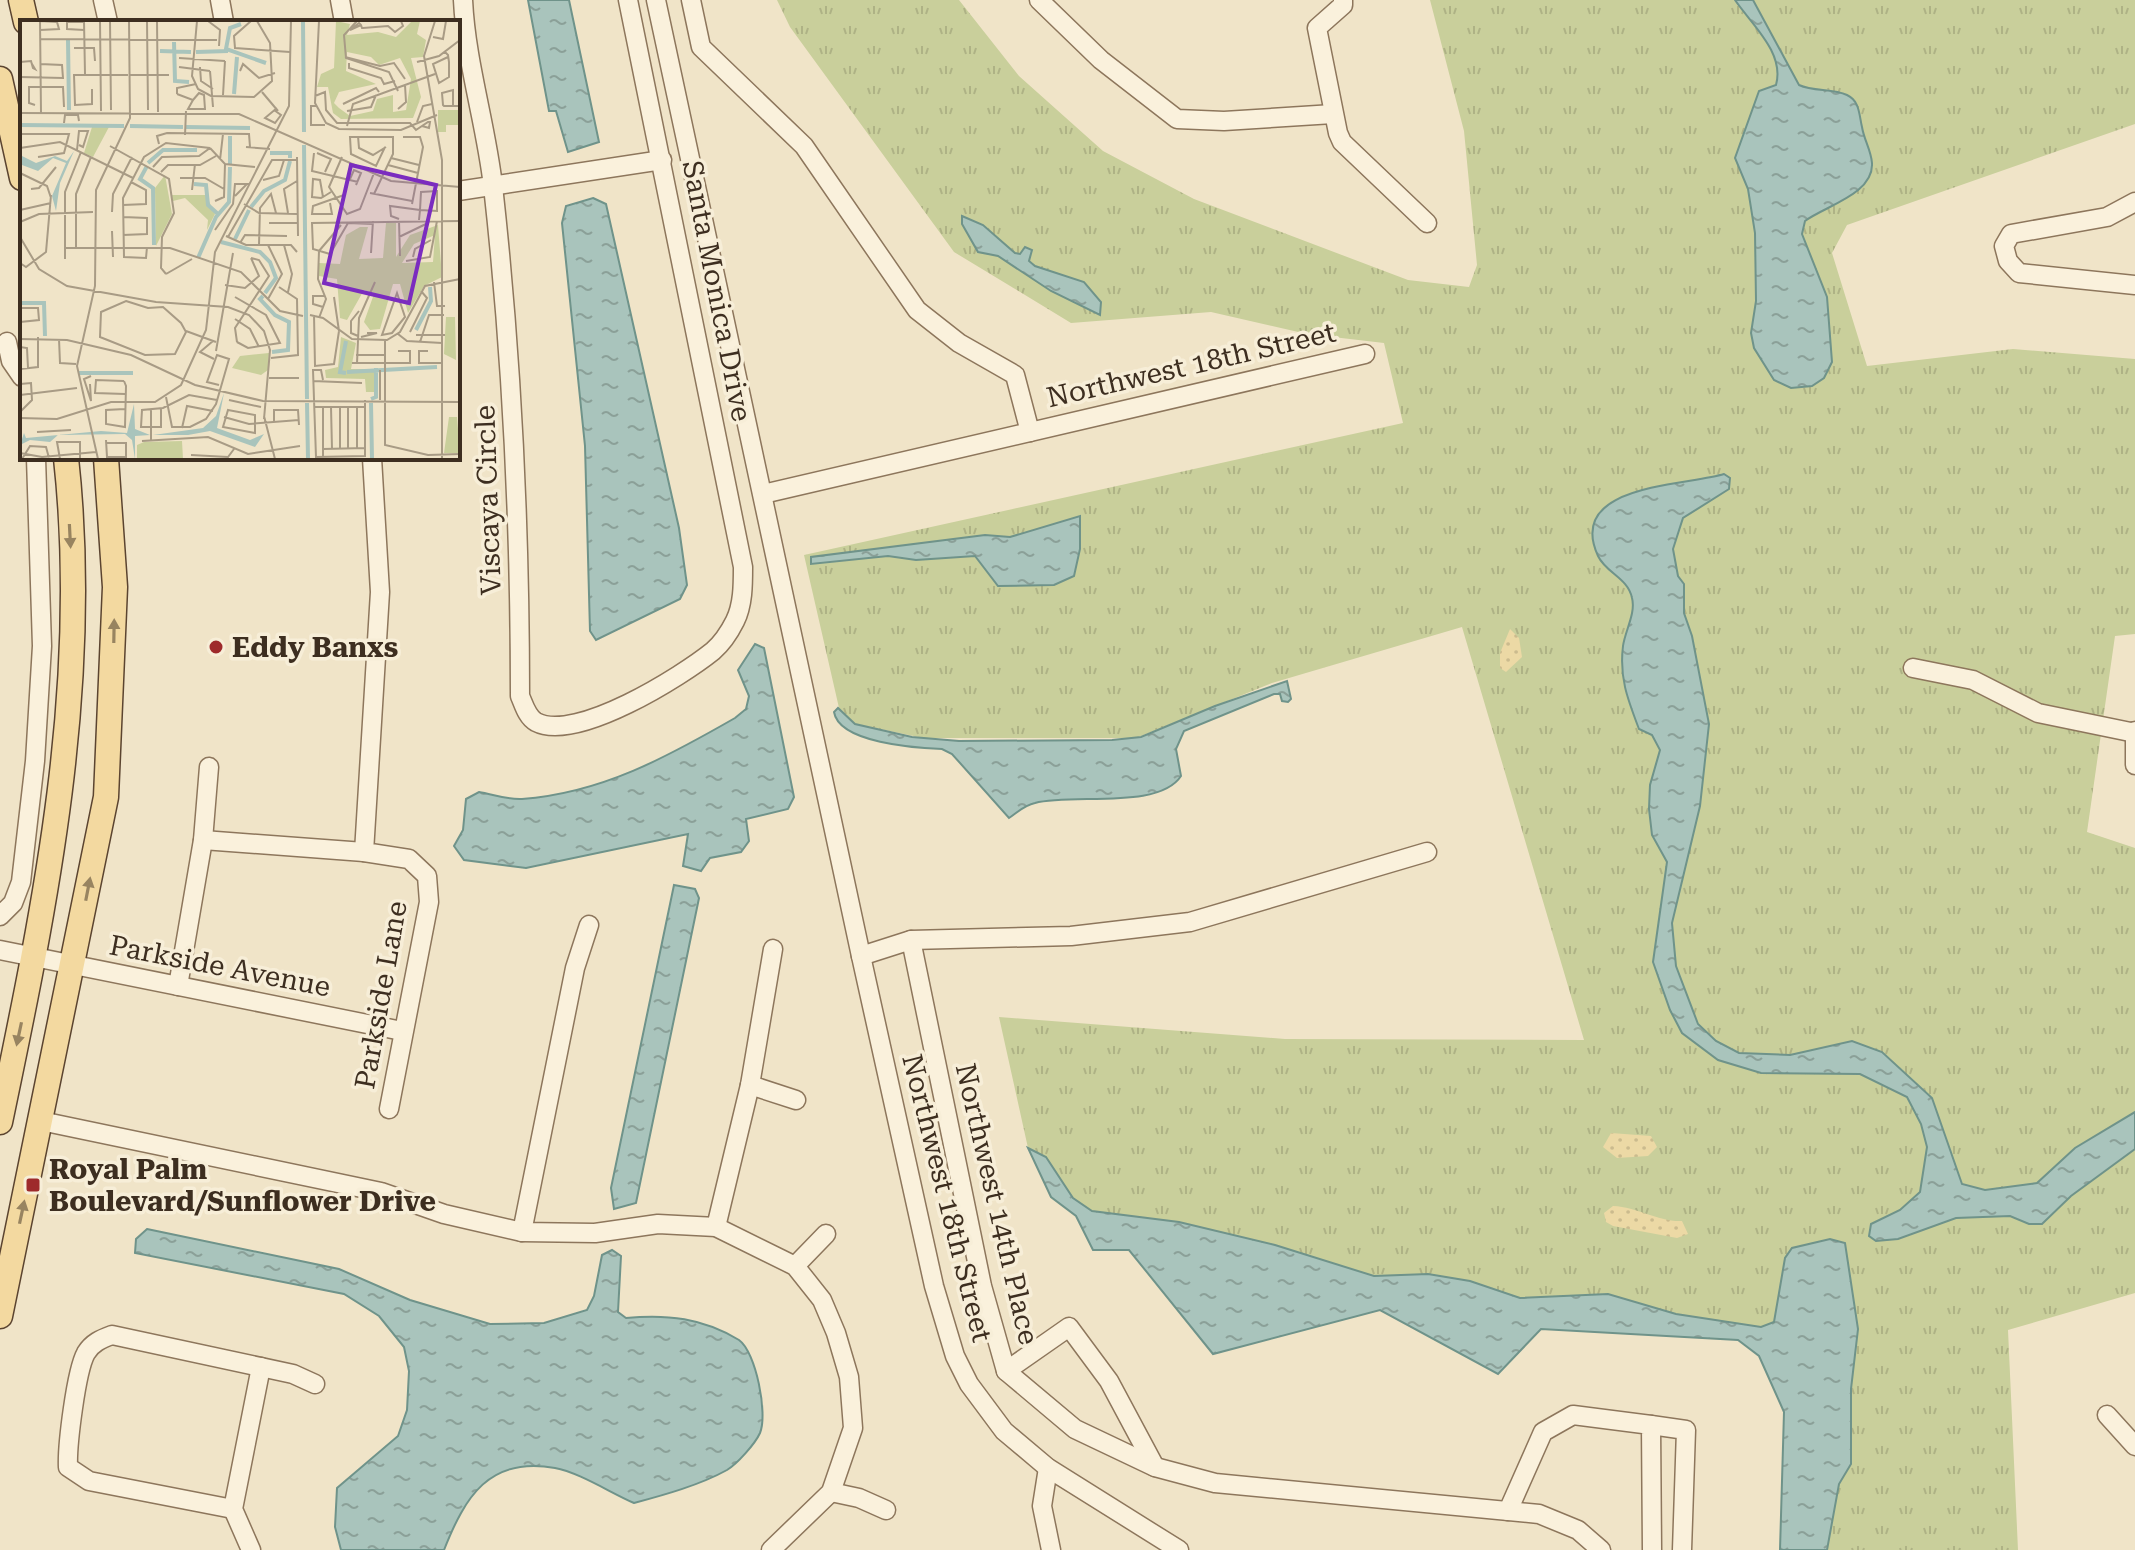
<svg xmlns="http://www.w3.org/2000/svg" width="2135" height="1550" viewBox="0 0 2135 1550" font-family="'Roboto Serif',serif">
<style>
.grass{fill:url(#grass-tufts)}
.sand{fill:url(#sand-dots)}
.water{fill:url(#water-ripples);stroke:#6f938a;stroke-width:2}
.lines{fill:none;stroke-linecap:round;stroke-linejoin:round}
.minor-casing{stroke:#8d765c;stroke-width:21}
.major-casing{stroke:#5b4430;stroke-width:27}
.minor{stroke:#faf1dc;stroke-width:18}
.major{stroke:#f3d9a0;stroke-width:24}
.oneway{fill:#988460}
.poi-dot{fill:#9e2a2b;stroke:#f7eed8;stroke-width:3}
.labels{text-anchor:middle;dominant-baseline:central;stroke-width:7;stroke-linejoin:round;paint-order:stroke}
.street-label{font-size:28px;fill:#3d2e20;stroke:#f7eed8}
.poi-label{font-size:28px;font-weight:bold;fill:#3d2e20;stroke:#f7eed8;text-anchor:start}
.inset-river{fill:none;stroke:#a9c4bc;stroke-width:4}
.inset-road{fill:none;stroke:#a89b85;stroke-width:2}
.view{fill:#7b2cbf;fill-opacity:0.15;stroke:#7b2cbf;stroke-width:4}
.inset-edge{fill:none;stroke:#3d2e20;stroke-width:4}
</style>
<defs>
<pattern id="grass-tufts" width="24" height="20" patternUnits="userSpaceOnUse" patternTransform="scale(2)"><rect width="24" height="20" fill="#c9cf9b"/><path d="M3 7l-1-3M5 7V3M7 7l1-3M15 17l-1-3M17 17v-4M19 17l1-3" fill="none" stroke="#aeb285"/></pattern>
<pattern id="sand-dots" width="8" height="8" patternUnits="userSpaceOnUse" patternTransform="scale(2)"><rect width="8" height="8" fill="#ecd9a5"/><path d="M2 2h.1M6 6h.1" fill="none" stroke="#cbbb8e" stroke-width="1.8" stroke-linecap="round"/></pattern>
<pattern id="water-ripples" width="26" height="14" patternUnits="userSpaceOnUse" patternTransform="scale(2)"><rect width="26" height="14" fill="#a9c4bc"/><path d="M2 4q2-2 4 0t4 0M15 11q2-2 4 0t4 0" fill="none" stroke="#8ba098"/></pattern>
</defs>
<rect width="100%" height="100%" fill="#f0e4c8"/>
<path class="grass" d="M777,0H959L1019,76L1103,151L1194,199L1408,280L1469,287L1477,265L1464,131L1430,0H2135V124L1847,225L1832,253L1867,366L2013,349L2135,359V634L2115,636L2087,832L2135,848V1293L2008,1330L2018,1550H1780L1784,1412L1759,1356L1738,1340L1541,1329L1498,1374L1380,1310L1213,1354L1129,1250H1093L1076,1216L1051,1197L1028,1148L999,1017L1285,1039L1584,1040L1462,627L1272,683L1136,738H923L842,721L804,555L1403,423L1384,343L1307,334L1211,312L1071,323L954,252L790,27Z"/>
<g class="sand">
<path d="M1510,629L1519,638L1522,657L1506,672L1500,668V653Z"/>
<path d="M1611,1133L1651,1136L1657,1147L1648,1156L1617,1158L1603,1147Z"/>
<path d="M1613,1206C1638,1207 1658,1222 1682,1221L1688,1234L1677,1238L1613,1226L1606,1222L1604,1213Z"/>
</g>
<g class="water">
<path d="M528,0H569L599,142L568,152L556,111H549Z"/>
<path d="M1735,0H1753L1799,85C1814,92 1832,88 1847,95C1860,101 1859,115 1862,127C1864,140 1871,150 1872,163C1874,194 1825,206 1805,221L1802,234L1827,297L1832,362L1824,378L1812,386L1791,388L1774,380L1754,348L1751,333L1756,301L1755,233L1748,189L1735,158L1759,91L1776,85C1785,53 1752,25 1735,0Z"/>
<path d="M593,198L606,204L679,528L687,585L680,599L596,640L590,631L585,446L562,223L566,206Z"/>
<path d="M962,216L983,225L1015,253L1020,254L1025,247L1032,250L1029,261L1035,266L1084,282L1101,302L1100,315L1051,291L998,256L978,252L962,224Z"/>
<path d="M1724,474L1730,478L1729,489L1683,518L1673,549L1678,576L1684,584V613L1692,636L1709,724L1700,806L1672,923L1676,966L1698,1024L1716,1041L1739,1053L1790,1055L1852,1041L1882,1052L1932,1098L1962,1184L1985,1190L2037,1183L2075,1148L2135,1112V1149L2071,1196L2042,1224H2029L2010,1216L1956,1218L1898,1239L1876,1241L1869,1236L1871,1224L1900,1210L1920,1192L1927,1147L1921,1124L1907,1097L1860,1074L1761,1073L1718,1060L1682,1033L1670,1010L1653,962L1667,862L1652,835L1649,809L1650,785L1660,750L1652,735L1639,729C1628,700 1619,678 1623,646C1625,631 1636,613 1632,598C1628,578 1606,573 1598,556C1565,484 1685,486 1724,474Z"/>
<path d="M1080,516V549L1074,576L1054,585L998,586L975,556L916,560L888,556L811,564V557L985,535L1010,537Z"/>
<path d="M755,644L764,648L794,797L788,809L746,819L749,841L741,852L710,858L701,871L683,866L688,834L526,868L464,860L454,846L463,830L466,799L479,792C492,794 508,800 522,799C602,793 667,757 735,718L746,709L749,696L738,670Z"/>
<path d="M1287,681L1291,699L1288,702L1282,701L1280,694H1274L1184,731L1176,749L1181,776C1159,810 1073,793 1035,803C1024,805 1017,813 1009,818L952,754L942,749C916,748 839,743 834,712L838,708L855,724L912,737L959,741L1112,740L1141,737L1215,706Z"/>
<path d="M674,885L695,889L699,898L636,1203L614,1209L611,1188Z"/>
<path d="M1028,1148L1046,1157L1073,1198L1092,1211L1179,1222L1275,1245L1374,1276L1428,1274L1470,1281L1520,1298L1608,1294L1676,1314L1761,1327L1774,1322L1785,1258L1792,1248L1830,1239L1845,1243L1858,1329L1851,1389V1464L1839,1484L1827,1550H1780L1784,1412L1759,1356L1738,1340L1541,1329L1498,1374L1380,1310L1213,1354L1129,1250H1093L1076,1216L1051,1197Z"/>
<path d="M147,1229L339,1269L410,1300L490,1324L544,1323L587,1310L594,1296L602,1255L612,1250L621,1256L618,1312L626,1318C667,1314 703,1318 739,1340C756,1352 768,1414 760,1433C755,1444 737,1464 727,1470C700,1485 664,1495 634,1503C611,1493 578,1472 555,1468C489,1456 465,1497 444,1550H341L335,1527L337,1488L398,1436L407,1410L409,1371L404,1347L379,1316L344,1294L135,1253L136,1239Z"/>
</g>
<g class="lines">
<defs>
<g id="minor">
<path d="M103,0L108,22"/>
<path d="M220,0L224,22"/>
<path d="M340,0L344,22"/>
<path d="M463,0C466,63 486,124 493,186C512,356 520,526 520,696C524,705 527,717 536,722C576,743 682,676 713,651C721,644 730,631 735,621C743,605 743,585 743,567L628,0"/>
<path d="M656,0L861,956L934,1286L955,1356L969,1384L1004,1431L1048,1468L1179,1550"/>
<path d="M691,0L701,47L804,146L917,310L959,343L1015,375L1030,432"/>
<path d="M1039,0L1101,60L1177,119L1224,121L1333,114"/>
<path d="M1343,0V5L1317,28L1338,133L1342,142L1427,223"/>
<path d="M458,191L662,160"/>
<path d="M2135,202L2107,217L2011,234L2004,246L2008,261L2019,273L2135,285"/>
<path d="M7,342L11,361L22,377"/>
<path d="M372,458L380,592L364,852L409,859L427,876L429,902L389,1109"/>
<path d="M763,494L1365,354"/>
<path d="M1913,668L1973,680L2038,713L2135,733"/>
<path d="M2135,731V765"/>
<path d="M203,840L364,852"/>
<path d="M0,916L13,903L21,882L35,761L42,646L36,458"/>
<path d="M911,940L982,1286L1006,1371L1075,1429L1155,1467L1215,1483L1539,1514L1578,1530L1601,1550"/>
<path d="M0,950L402,1031"/>
<path d="M861,956L911,940L1071,936L1190,922L1427,852"/>
<path d="M178,986L203,840L209,767"/>
<path d="M750,1085L796,1100"/>
<path d="M41,1121L381,1192L444,1214L522,1232L595,1233L658,1224L716,1227L795,1266L822,1300L836,1333L849,1377L853,1428L831,1492L771,1550"/>
<path d="M716,1227L750,1085L773,949"/>
<path d="M522,1232L575,968L589,925"/>
<path d="M795,1266L826,1234"/>
<path d="M1006,1371L1069,1327L1109,1381L1155,1467"/>
<path d="M2107,1415L2135,1446"/>
<path d="M1651,1425L1686,1430L1682,1550"/>
<path d="M1048,1468L1042,1506L1051,1550"/>
<path d="M831,1492L859,1498L886,1510"/>
<path d="M233,1509L89,1481L68,1467C67,1446 76,1371 86,1353C92,1343 101,1339 112,1335L293,1374L315,1384"/>
<path d="M1508,1511L1543,1432L1573,1415L1651,1425L1652,1550"/>
<path d="M251,1550L233,1509L261,1367"/>
</g>
<g id="major">
<path d="M21,0L26,22"/>
<path d="M0,79L22,178"/>
<path d="M0,1122C46,902 91,684 66,458"/>
<path d="M0,1316L106,797L115,587L106,458"/>
</g>
</defs>
<use href="#minor" class="minor-casing"/>
<use href="#major" class="major-casing"/>
<use href="#minor" class="minor"/>
<use href="#major" class="major"/>
</g>
<defs><path id="oneway-solid" d="M-6-.8H1V-3.2L6.5 0L1 3.2V.8H-6Z" transform="scale(2)"/></defs>
<g class="oneway">
<use href="#oneway-solid" transform="translate(70 536) rotate(87)"/>
<use href="#oneway-solid" transform="translate(114 631) rotate(-89)"/>
<use href="#oneway-solid" transform="translate(88 889) rotate(-79)"/>
<use href="#oneway-solid" transform="translate(19 1034) rotate(102)"/>
<use href="#oneway-solid" transform="translate(22 1212) rotate(-78)"/>
</g>
<g class="poi-dot">
<circle cx="216" cy="647" r="8"/>
<rect x="25" y="1177" width="16" height="16" rx="4"/>
</g>
<g class="labels">
<g class="street-label">
<text transform="translate(717 291) rotate(79)">Santa Monica Drive</text>
<text transform="translate(1191 365) rotate(-13)">Northwest 18th Street</text>
<text transform="translate(488 500) rotate(-92)">Viscaya Circle</text>
<text transform="translate(220 966) rotate(11)">Parkside Avenue</text>
<text transform="translate(381 995) rotate(-80)">Parkside Lane</text>
<text transform="translate(947 1198) rotate(76)">Northwest 18th Street</text>
<text transform="translate(997 1204) rotate(77)">Northwest 14th Place</text>
</g>
<g class="poi-label">
<text x="232" y="647">Eddy Banxs</text>
<text x="49" y="1169">Royal Palm<tspan x="49" dy="32">Boulevard/Sunflower Drive</tspan></text>
</g>
</g>
<g transform="translate(20 20)">
<rect width="440" height="440" fill="#f0e4c8"/>
<path d="M316,1L330,4L327,15L358,12L376,17L392,1H400L397,14L406,20L403,37L391,38L401,77L393,98L321,99L313,93L308,67H297L301,54L314,48ZM327,32L351,37L359,45L380,38L391,59L386,90L373,92V75L357,79L353,91L330,96L319,88L314,83L319,72L356,64L326,51ZM366,203H376V237L390,215L418,205L422,257L404,266L388,293L380,264H373L360,309L350,310L344,302L354,274L344,270L327,300L320,298L317,259L299,256V243L320,244L326,215L340,207H348L339,239L363,238ZM415,215L413,242L382,243L394,224ZM426,297H435L436,340L424,334ZM321,317L336,323L331,349H356L355,372H346L345,359L306,358L305,350L318,347Z" fill="#c9cf9b" fill-rule="evenodd"/>
<path d="M418,90H440V105H426V112H418ZM72,107H89L73,137L64,133ZM145,155L152,194L136,226L135,168ZM151,175H186L195,194L187,210L188,200L165,178L153,181ZM249,333L248,350L241,355L212,348L220,336ZM429,397H437L440,433H424ZM162,421L163,439H117V425L124,422Z" fill="#c9cf9b"/>
<path d="M54,131L40,163L36,191L32,176L46,143L33,138L18,151L2,145L0,135L16,143L35,136L47,141ZM204,373L197,408L230,420L244,414L235,427L190,411L168,415H133L183,408L196,396ZM114,384L115,409L130,415L115,416V439L112,420L105,414L38,415L30,422L10,420L0,425L4,413L6,418L81,411L107,413Z" fill="#a9c4bc"/>
<path class="inset-river" d="M283,1L284,112M221,4L210,8L206,29L246,43M48,20L49,90M154,22L155,61L169,62M140,31L171,32M176,32L208,31M214,74L217,37M0,105L104,106M110,106L163,107M166,107L230,108M210,116V144M284,125L287,379M250,133H270V138M128,143L143,130H177M127,146L120,159L133,168L134,225M174,164L186,165L188,185L198,194M231,187L244,171L265,160L270,141M215,219L229,190M201,222L240,232L250,242L256,258L245,273M178,238L196,197L209,182L210,147M243,276L240,279L255,295L269,302L268,330L252,332M0,283H24L25,316M396,310L411,281L410,267M327,352L417,347M59,353H113M326,353L320,352L326,321M351,379L356,377V348M287,383L288,439M351,383L352,439"/>
<path class="inset-road" d="M20,1L21,93M20,1L37,2L39,9L20,10M64,1L65,54M80,1L81,91M90,1L91,90M127,1L128,90M137,1L138,92M177,1L172,56L178,69L191,76L234,77L252,61L250,23L237,1M188,1L200,10L199,26M231,1L214,16L215,28L270,32M299,1L295,83L306,103L319,109L381,110L417,95M337,1L324,15L326,38L369,52L378,71M415,1L404,36L422,140V439M64,2H47V9L64,10M341,5L330,10L339,3L341,5L342,8H343L368,6L375,12L383,6L381,1M413,17L423,19L426,1M20,19L197,20M54,28H74L75,41M425,32L428,35L429,42V57L419,63L413,44L428,37M325,37L360,46L374,43L385,59M159,38L205,41M0,42L11,41L13,48L15,49L12,44M397,42L419,36L440,20M329,43V48L361,58L364,64L375,61M159,47L190,51M180,47L181,61L193,69M190,51L193,87M220,51L223,44L239,58L255,53M110,55H149M0,57L43,58L42,45L20,44M72,69V84L55,85L54,55H108M242,72L258,91M157,74L173,80L168,89H185L184,75L179,73L173,80M157,74V68L176,64M203,75L205,41M295,76L305,72L306,90L317,103H390L396,110L408,102H410L409,108L402,106M323,84L356,68L359,72M15,85L9,83V67H43L44,87M296,86H291V105H305M433,86V70L422,73L423,85L424,86H440M378,89L386,82L385,65M254,90L261,95L255,103L245,98L257,88M327,91L351,87L356,75M0,93L219,94L371,161L440,167M397,102L403,86L412,84M44,103L45,95H58L59,101M327,106L333,84L415,54M0,114H49L44,133L18,137M165,115L166,91M338,116L339,128L353,135L366,127M383,117H400L403,127L392,184M139,124L137,116L147,113L229,114L230,127M90,126L149,159L154,193L142,217L141,248L146,254M226,127L250,129M0,128L40,122L113,158M190,128L205,144L235,147M57,130L59,111H68L63,127L59,125M294,133L292,151L338,162M297,133L311,139L305,152M277,137L278,216M322,137L309,167L327,194L340,189L354,153M371,138L399,145M200,140L203,114M368,145L398,153M133,147L142,137L179,136L190,128M440,150V189M141,152L148,145H180L196,136M0,153L27,166L31,178M160,158H185L204,169M330,159L334,150L341,153L336,165M243,160L259,156L264,140M11,169L19,168L36,147M172,170L175,144M350,173L392,181M354,174L373,134V117H330L331,134L356,146L365,127M303,177L300,160L293,159L292,177L301,178L303,177L311,172M195,181L204,177L205,144M310,183L312,194H292L293,186L324,175M224,184L239,193L277,194M103,185L126,184V170L111,162M0,190L31,183M92,192L93,174L112,137M268,193L264,169L277,161M103,197L127,198V214L103,215M379,199L371,196L370,186L400,190L417,191V171L401,172L400,190L399,200M379,201L380,236M0,202L19,194L73,192M249,203H277M353,204L328,203L310,234L293,229L292,203L440,201M440,206V286M195,210L213,184L215,164H227L215,176M92,211L93,237M206,216L226,225H271L277,232M0,217L19,249L47,266L136,282L208,287L229,295L244,311L250,330L244,399M208,217L252,140H277M379,217L408,203M220,223L225,215L267,216M239,225L240,188L251,174L256,193M248,225L262,254L248,279M264,225L272,254L268,272M127,227L126,238L104,237L103,178L124,137L146,123L190,128M45,228H150L221,252L260,291L283,296M56,228V174L71,137M351,233L353,201M393,237L395,229L411,220M45,239V172L61,132M386,241L410,237L417,201M0,243L6,247L26,232L31,175M146,254L172,239M414,262L417,286H425M205,265L225,268L239,256L231,238M377,273L385,297L372,313L362,315ZM215,277L246,295L260,323L228,328L217,322M314,277L319,311M106,281L128,288L143,287L161,303L166,312L155,334L125,335L80,317L81,292ZM303,287L293,284V276H305M0,288H18L19,300L0,302M290,295L303,298L332,319L367,320L380,312L405,266L440,259M294,295L295,346L314,344L319,311M299,298L306,279L298,259L299,231L321,205M215,299L230,309L239,327M166,311L196,322M390,312L407,278L401,271M378,314L387,321L422,323M396,315H425M338,316L331,313V301L339,291M341,317L357,313H347M0,319L47,320L111,335L175,365L243,381L440,382M39,319L40,343L56,344M365,320V425L408,435L440,434M193,321L180,332L194,339M217,322L215,308L249,256L239,240L231,238M400,322L409,295H424M0,327L7,328L8,348M196,331L213,233M408,331H399V343H422M336,335H365M251,338L278,335L277,279L259,267M332,343H365M337,343L339,298L355,262M365,343H390V331H378M0,349L18,347V317M249,358H279M303,360L301,350H293L296,437L345,436V380M104,361L106,366L105,407L86,404V390L105,389M104,361L76,360L75,373L105,374M293,361L342,363M0,364L11,363L12,380L0,392M70,364L71,381L64,359L71,356M0,375L57,368M146,377L152,407H170L186,399L196,384L209,339L197,335L187,362L199,365M209,380L241,387M360,380V350M294,387H345M303,387V437M311,387L312,429M320,387V429M328,387V428M337,387V428M131,389V421M141,389V407H121L122,390L143,388L169,375L197,380M208,390L235,395V413L203,407ZM244,396L255,439M204,397L229,404L279,400M0,398L37,399L91,382H135L161,365L186,310L195,232L269,86L271,1M254,401V390H278L279,405M162,408L167,386L193,391M17,412L51,410M86,420L87,437H106V423H87M122,421L188,417L228,434L280,426M303,429L345,428M0,433L22,437L76,432M171,435L208,437L214,429M2,439L10,426L26,427L29,438M40,439L37,422H60V438M78,439L57,346L75,266L76,170L110,98L109,1"/>
<path class="view" d="M331,145L416,165L389,283L304,263Z"/>
<rect width="440" height="440" class="inset-edge"/>
</g>
</svg>
